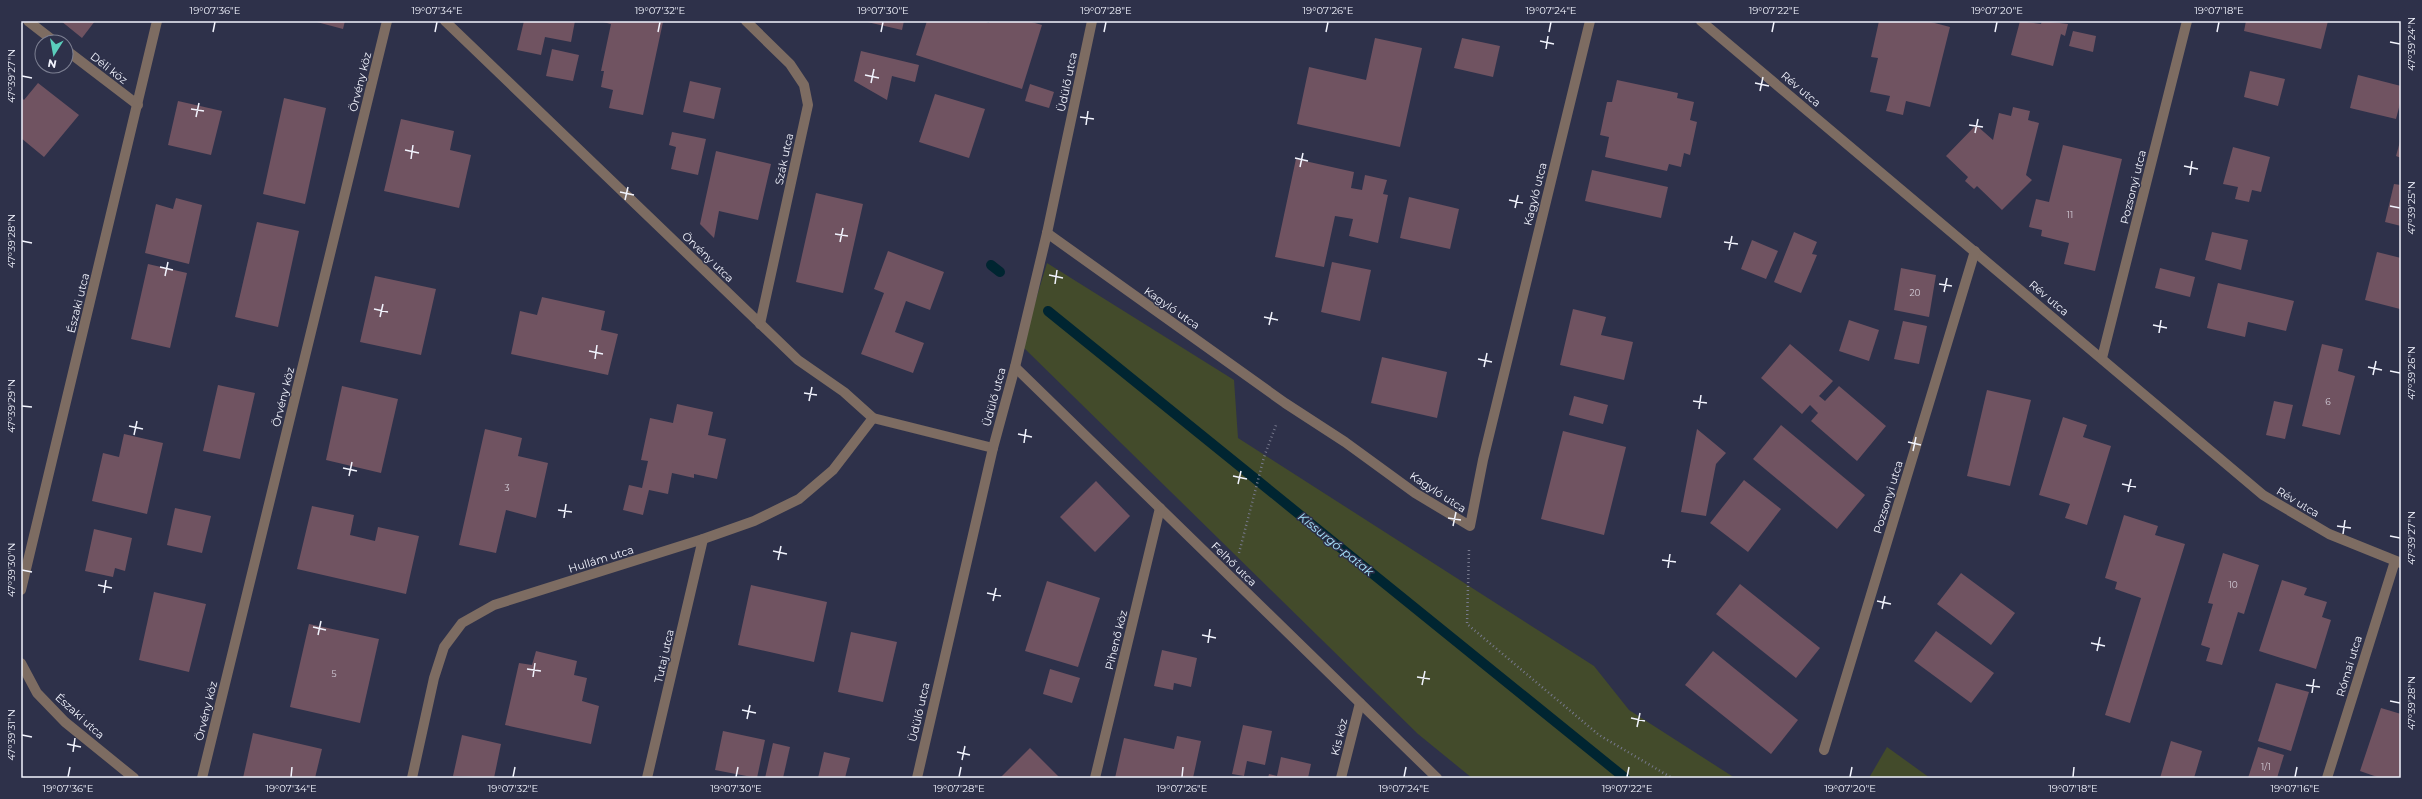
<svg xmlns="http://www.w3.org/2000/svg" width="2422" height="799" viewBox="0 0 2422 799" font-family="Montserrat,sans-serif">
<style>
.green{fill:#434b2b}
.lines{fill:none;stroke-linecap:round;stroke-linejoin:round}
.stream{stroke:#002531;stroke-width:10}
.building{fill:#705361}
.path{stroke:#77798d;stroke-width:2.5;stroke-dasharray:1 3;stroke-linecap:butt}
.minor{stroke:#7d6c62;stroke-width:10}
.ticks{fill:none;stroke:#f2f4fe;stroke-width:1.5}
.labels{text-anchor:middle;dominant-baseline:central;stroke-width:3;stroke-linejoin:round;paint-order:stroke}
.number-label{font-size:9px;fill:#d2ccd7}
.street-label{font-size:11px;fill:#f2f4fe;stroke:#2e314a}
.water-label{font-size:12px;font-style:italic;fill:#a6e5fc;stroke:#2e314a}
.neatline{fill:none;stroke:#f2f4fe;stroke-width:1.5}
.ticks-label{font-size:10px;text-anchor:middle;fill:#f2f4fe}
</style>
<rect width="100%" height="100%" fill="#2e314a"/>
<g class="green">
<path d="M1047,263L1234,380L1238,438L1594,666L1629,710L1735,778H1472L1418,734L1022,346Z"/>
<path d="M1887,747L1930,778H1869Z"/>
</g>
<g class="lines">
<g class="stream">
<path d="M991,265L1000,272"/>
<path d="M1048,311L1625,778"/>
</g>
</g>
<g class="building">
<path d="M61,21H95L82,38Z"/>
<path d="M313,21H345L343,29Z"/>
<path d="M524,21H575L571,42L545,37L541,55L517,50Z"/>
<path d="M599,21L663,22L643,115L609,108L613,90L601,87L604,71H601L611,24Z"/>
<path d="M863,21H904L902,30Z"/>
<path d="M927,21H983L989,23L990,21H1028L1042,25L1022,89L916,55Z"/>
<path d="M1879,21H1927L1950,27L1930,107L1906,101L1903,115L1886,111L1890,96L1870,92L1878,58L1871,57Z"/>
<path d="M2020,21L2041,24L2042,21L2068,24L2065,36L2061,34L2053,66L2011,55Z"/>
<path d="M2246,21H2328L2321,49L2244,31Z"/>
<path d="M2073,31L2096,36L2093,52L2069,46Z"/>
<path d="M1375,38L1422,48L1400,147L1297,124L1309,67L1366,80Z"/>
<path d="M1462,38L1500,46L1493,77L1454,68Z"/>
<path d="M552,49L579,55L573,81L546,76Z"/>
<path d="M861,51L919,65L915,82L892,76L887,100L854,81Z"/>
<path d="M2250,71L2285,79L2278,106L2244,97Z"/>
<path d="M2358,75L2401,86V100L2396,119L2350,108Z"/>
<path d="M1617,80L1678,93L1677,98L1694,102L1690,120L1697,122L1690,155L1684,153L1681,167L1669,164L1667,171L1605,157L1609,137L1600,135L1607,102H1612Z"/>
<path d="M690,81L721,88L714,119L683,112Z"/>
<path d="M38,83L79,115L44,157L21,138V97L24,100Z"/>
<path d="M1030,84L1054,92L1049,108L1025,101Z"/>
<path d="M935,94L985,109L969,158L919,142Z"/>
<path d="M284,98L326,108L305,204L263,194Z"/>
<path d="M178,101L222,111L211,155L168,145Z"/>
<path d="M2013,107L2030,111L2028,120L2039,123L2026,175L2032,180L2002,210L1977,186L1974,189L1965,181L1968,177L1946,156L1976,125L1993,140L1999,113L2011,116Z"/>
<path d="M401,119L454,131L450,150L471,155L459,208L384,191Z"/>
<path d="M672,132L706,139L698,175L671,169L676,147L669,145Z"/>
<path d="M2401,138V158L2396,156Z"/>
<path d="M2063,145L2122,159L2095,271L2064,264L2069,243L2041,236L2042,230L2029,227L2036,199L2049,202Z"/>
<path d="M2233,147L2270,157L2261,192L2252,190L2249,202L2235,199L2238,187L2223,184Z"/>
<path d="M716,151L771,164L758,220L719,211L714,238L700,224Z"/>
<path d="M1296,159L1354,172L1351,188L1362,190L1365,175L1387,180L1383,194L1388,195L1378,243L1349,236L1353,219L1335,216L1324,267L1275,257Z"/>
<path d="M1592,170L1668,187L1661,218L1585,201Z"/>
<path d="M2394,184L2401,185V226L2385,222Z"/>
<path d="M816,193L863,204L843,293L796,282Z"/>
<path d="M1409,197L1459,209L1450,249L1400,238Z"/>
<path d="M176,198L202,205L189,264L145,253L156,204L173,209Z"/>
<path d="M257,222L299,231L278,327L235,317Z"/>
<path d="M1794,232L1817,242L1812,254L1817,255L1801,293L1774,282Z"/>
<path d="M2212,232L2248,240L2241,270L2205,260Z"/>
<path d="M1752,240L1778,251L1766,279L1741,269Z"/>
<path d="M888,251L944,272L930,310L906,301L895,332L924,343L913,373L861,354L884,293L874,289Z"/>
<path d="M2377,252L2401,258L2400,309L2365,300Z"/>
<path d="M1332,262L1371,270L1360,321L1321,312Z"/>
<path d="M148,264L187,273L170,348L131,339Z"/>
<path d="M1901,268L1936,275L1929,317L1894,310Z"/>
<path d="M2160,268L2195,277L2190,297L2155,288Z"/>
<path d="M375,276L436,289L421,355L360,342Z"/>
<path d="M2218,283L2294,301L2286,331L2248,322L2245,337L2207,328Z"/>
<path d="M542,297L605,311L601,330L618,334L608,375L511,354L520,311L537,315Z"/>
<path d="M1573,309L1606,317L1601,335L1633,342L1624,380L1560,365Z"/>
<path d="M1849,320L1879,330L1869,361L1839,351Z"/>
<path d="M1903,321L1927,326L1919,364L1894,359Z"/>
<path d="M1790,344L1833,381L1819,396L1825,401L1839,386L1886,426L1857,461L1811,421L1818,413L1810,405L1802,414L1761,378Z"/>
<path d="M2322,344L2343,349L2338,371L2355,376L2340,435L2302,426Z"/>
<path d="M1382,357L1447,372L1437,418L1371,403Z"/>
<path d="M218,385L255,393L240,459L203,451Z"/>
<path d="M342,386L398,399L381,473L326,460Z"/>
<path d="M1987,390L2031,400L2010,486L1967,476Z"/>
<path d="M1574,396L1608,405L1603,424L1569,415Z"/>
<path d="M2274,401L2293,405L2285,439L2266,435Z"/>
<path d="M677,404L713,412L708,435L726,439L717,479L694,474V478L672,473L668,494L649,490L643,515L623,510L629,485L642,488L648,461L641,460L650,418L673,423Z"/>
<path d="M2063,417L2087,425L2083,437L2111,446L2087,525L2065,518L2070,504L2039,495Z"/>
<path d="M1781,425L1865,495L1837,529L1753,459Z"/>
<path d="M485,429L522,438L518,456L548,463L536,518L506,510L496,553L459,545Z"/>
<path d="M1697,429L1726,453L1716,464L1706,516L1681,512Z"/>
<path d="M1563,431L1626,447L1604,535L1541,519Z"/>
<path d="M124,434L163,443L147,514L92,501L103,453L119,457Z"/>
<path d="M1744,480L1781,509L1748,552L1710,523Z"/>
<path d="M1096,481L1130,516L1095,552L1060,517Z"/>
<path d="M312,506L354,515L350,535L375,541L378,527L419,536L406,594L297,569Z"/>
<path d="M175,508L211,516L202,553L167,545Z"/>
<path d="M2124,515L2158,526L2155,535L2185,544L2130,723L2105,715L2141,598L2115,589L2117,582L2105,578Z"/>
<path d="M94,529L132,538L125,571L115,568L113,577L85,571Z"/>
<path d="M2223,553L2259,565L2244,614L2238,612L2222,665L2206,661L2210,648L2201,645L2213,604L2208,603Z"/>
<path d="M1961,573L2015,613L1991,645L1937,604Z"/>
<path d="M2282,580L2307,588L2304,595L2327,602L2322,617L2331,620L2316,669L2259,651Z"/>
<path d="M1047,581L1100,598L1078,667L1025,651Z"/>
<path d="M1740,584L1820,648L1796,678L1716,614Z"/>
<path d="M751,585L827,602L814,662L738,645Z"/>
<path d="M154,592L206,604L189,672L139,660Z"/>
<path d="M309,624L379,639L360,723L290,707Z"/>
<path d="M1936,631L1994,673L1971,703L1914,661Z"/>
<path d="M851,632L897,642L883,702L838,692Z"/>
<path d="M1162,650L1197,658L1191,687L1174,683L1173,690L1154,686Z"/>
<path d="M536,651L577,661L574,675L587,678L582,701L599,706L591,744L505,725L519,663L532,665Z"/>
<path d="M1713,651L1798,720L1771,754L1685,685Z"/>
<path d="M1050,669L1080,678L1072,703L1043,694Z"/>
<path d="M2276,683L2309,692L2291,751L2258,741Z"/>
<path d="M2381,708L2401,714V778H2380L2360,771Z"/>
<path d="M1243,725L1272,731L1265,765L1247,761L1244,776L1232,774Z"/>
<path d="M723,731L765,740L757,778L715,770Z"/>
<path d="M253,733L322,749L315,778H243Z"/>
<path d="M462,735L501,744L494,778L453,776Z"/>
<path d="M1177,736L1201,741L1193,778H1115L1124,738L1174,749Z"/>
<path d="M2171,741L2202,751L2194,778H2160Z"/>
<path d="M773,743L790,747L783,778H765Z"/>
<path d="M2258,747L2284,755L2277,778H2248Z"/>
<path d="M1030,748L1060,778L1001,777Z"/>
<path d="M824,752L850,758L845,778H818Z"/>
<path d="M1281,757L1311,764L1308,778H1268L1269,774L1277,776Z"/>
</g>
<g class="lines">
<g class="path">
<path d="M1469,550L1467,624L1599,735L1672,778"/>
<path d="M1239,553L1264,457L1276,425"/>
</g>
<g class="minor">
<path d="M28,21L55,42"/>
<path d="M445,21L798,360L844,392L873,418L993,448"/>
<path d="M746,21L790,64L804,85L808,105L760,324"/>
<path d="M1701,21L2263,495L2329,534L2401,563"/>
<path d="M66,50L138,105"/>
<path d="M1047,233L1285,403L1345,442L1415,493L1470,526L1483,460L1590,21"/>
<path d="M2102,358L2187,21"/>
<path d="M1015,367L1437,778"/>
<path d="M21,590L157,21"/>
<path d="M21,663L37,693L65,722L134,778"/>
<path d="M1824,750L1975,251"/>
<path d="M202,778L387,21"/>
<path d="M412,778L434,678L444,647L462,623L494,605L703,539L754,521L799,499L833,470L873,418"/>
<path d="M647,778L703,539"/>
<path d="M917,778L993,448L1015,367L1047,233L1092,21"/>
<path d="M1095,778L1160,508"/>
<path d="M1341,778L1360,703"/>
<path d="M2327,778L2395,561"/>
</g>
</g>
<path class="ticks" d="M213,32L215,22M435,32L437,22M658,32L660,22M881,32L883,22M1104,32L1106,22M1326,32L1328,22M1549,32L1551,22M1772,32L1774,22M1995,32L1997,22M2217,32L2219,22M1540,41L1554,44M2390,42L2400,44M1546,49L1548,36M865,75L879,78M22,76L32,78M871,83L874,69M1755,83L1769,86M1760,91L1763,77M191,109L204,111M196,117L199,103M1080,117L1094,119M1086,125L1088,111M1969,125L1983,127M1975,133L1978,119M405,150L419,153M1295,158L1308,161M411,159L413,145M2184,166L2198,169M1300,167L1303,153M2190,175L2192,161M620,192L634,195M625,200L628,187M1509,200L1523,203M2390,206L2400,208M1515,208L1518,195M835,234L848,236M22,241L32,243M840,242L843,228M1724,242L1738,244M1729,250L1732,236M160,267L173,270M1049,275L1063,278M165,276L168,262M1055,284L1057,270M1939,284L1952,286M1944,292L1947,278M374,309L388,312M380,317L383,304M1264,317L1278,320M1269,325L1272,312M2153,325L2167,328M2159,333L2161,320M589,351L603,354M595,359L597,345M1478,359L1492,362M1484,367L1487,353M2368,367L2382,370M2390,371L2400,373M2373,375L2376,361M804,393L817,395M809,401L812,387M1693,401L1707,403M22,406L32,407M1699,409L1701,395M129,426L143,429M1018,434L1032,437M134,435L137,421M1908,442L1921,445M1024,443L1026,429M1913,451L1916,437M343,468L357,471M349,476L352,462M1233,476L1247,479M1238,484L1241,471M2122,484L2136,487M2128,492L2131,479M558,510L572,512M564,518L566,504M1448,518L1461,520M1453,526L1456,512M2337,526L2351,528M2343,534L2345,520M2390,536L2400,538M773,551L787,554M778,560L781,546M1662,560L1676,562M1668,568L1670,554M22,570L32,572M98,585L112,588M104,593L106,580M987,593L1001,596M993,601L996,588M1877,601L1891,604M1882,609L1885,596M313,627L326,630M318,635L321,621M1202,635L1216,638M1208,643L1210,629M2091,643L2105,646M2097,651L2100,637M527,669L541,671M533,677L535,663M1417,677L1430,679M1422,685L1425,671M2306,685L2320,687M2312,693L2314,679M2390,701L2400,703M742,710L756,713M1631,718L1645,721M747,719L750,705M1637,727L1640,713M22,735L32,737M67,744L81,747M73,752L75,738M957,752L970,755M962,760L965,746M68,777L70,767M291,777L292,767M513,777L515,767M736,777L738,767M959,777L961,767M1182,777L1183,767M1404,777L1406,767M1627,777L1629,767M1850,777L1852,767M2073,777L2074,767M2295,777L2297,767"/>
<g class="labels">
<g class="number-label">
<text x="2070" y="214">11</text>
<text x="1915" y="292">20</text>
<text x="2328" y="401">6</text>
<text x="507" y="487">3</text>
<text x="2233" y="584">10</text>
<text x="334" y="673">5</text>
<text x="2266" y="766">1/1</text>
</g>
<g class="street-label">
<text transform="translate(109 68) rotate(38)">Déli köz</text>
<text transform="translate(360 82) rotate(-76)">Örvény köz</text>
<text transform="translate(1067 82) rotate(-78)">Üdülő utca</text>
<text transform="translate(1801 89) rotate(40)">Rév utca</text>
<text transform="translate(784 159) rotate(-78)">Szák utca</text>
<text transform="translate(2133 187) rotate(-76)">Pozsonyi utca</text>
<text transform="translate(1535 194) rotate(-76)">Kagyló utca</text>
<text transform="translate(708 257) rotate(44)">Örvény utca</text>
<text transform="translate(2049 298) rotate(40)">Rév utca</text>
<text transform="translate(78 303) rotate(-76)">Északi utca</text>
<text transform="translate(1172 308) rotate(35)">Kagyló utca</text>
<text transform="translate(283 397) rotate(-76)">Örvény köz</text>
<text transform="translate(994 397) rotate(-75)">Üdülő utca</text>
<text transform="translate(1438 492) rotate(33)">Kagyló utca</text>
<text transform="translate(1888 497) rotate(-73)">Pozsonyi utca</text>
<text transform="translate(2298 502) rotate(31)">Rév utca</text>
<text transform="translate(601 559) rotate(-17)">Hullám utca</text>
<text transform="translate(1234 564) rotate(44)">Felhő utca</text>
<text transform="translate(1116 640) rotate(-76)">Pihenő köz</text>
<text transform="translate(664 656) rotate(-77)">Tutaj utca</text>
<text transform="translate(2349 666) rotate(-73)">Római utca</text>
<text transform="translate(206 711) rotate(-76)">Örvény köz</text>
<text transform="translate(919 712) rotate(-77)">Üdülő utca</text>
<text transform="translate(80 716) rotate(42)">Északi utca</text>
<text transform="translate(1339 737) rotate(-76)">Kis köz</text>
</g>
<g class="water-label">
<text transform="translate(1336 544) rotate(39)">Kissurgó-patak</text>
</g>
</g>
<rect width="2422" height="799" fill="none" stroke="#2e314a" stroke-width="44"/>
<g transform="translate(54 54) rotate(191)"><circle r="19" fill="#2e314a" stroke="#7c7f92"/>
<path d="M0-3L7 15L0 10L-7 15Z" fill="#5bcebc"/>
<text y="-6" font-size="11" font-weight="bold" text-anchor="middle" fill="#f2f4fe">N</text>
</g>
<rect x="22" y="22" width="2378" height="755" class="neatline"/>
<g class="ticks-label">
<text x="215" y="14">19°07'36"E</text>
<text x="437" y="14">19°07'34"E</text>
<text x="660" y="14">19°07'32"E</text>
<text x="883" y="14">19°07'30"E</text>
<text x="1106" y="14">19°07'28"E</text>
<text x="1328" y="14">19°07'26"E</text>
<text x="1551" y="14">19°07'24"E</text>
<text x="1774" y="14">19°07'22"E</text>
<text x="1997" y="14">19°07'20"E</text>
<text x="2219" y="14">19°07'18"E</text>
<text transform="translate(2411 44) rotate(-90)" y="4">47°39'24"N</text>
<text transform="translate(11 76) rotate(-90)" y="4">47°39'27"N</text>
<text transform="translate(2411 208) rotate(-90)" y="4">47°39'25"N</text>
<text transform="translate(11 241) rotate(-90)" y="4">47°39'28"N</text>
<text transform="translate(2411 373) rotate(-90)" y="4">47°39'26"N</text>
<text transform="translate(11 406) rotate(-90)" y="4">47°39'29"N</text>
<text transform="translate(2411 538) rotate(-90)" y="4">47°39'27"N</text>
<text transform="translate(11 570) rotate(-90)" y="4">47°39'30"N</text>
<text transform="translate(2411 703) rotate(-90)" y="4">47°39'28"N</text>
<text transform="translate(11 735) rotate(-90)" y="4">47°39'31"N</text>
<text x="68" y="792">19°07'36"E</text>
<text x="291" y="792">19°07'34"E</text>
<text x="513" y="792">19°07'32"E</text>
<text x="736" y="792">19°07'30"E</text>
<text x="959" y="792">19°07'28"E</text>
<text x="1182" y="792">19°07'26"E</text>
<text x="1404" y="792">19°07'24"E</text>
<text x="1627" y="792">19°07'22"E</text>
<text x="1850" y="792">19°07'20"E</text>
<text x="2073" y="792">19°07'18"E</text>
<text x="2295" y="792">19°07'16"E</text>
</g>
</svg>
